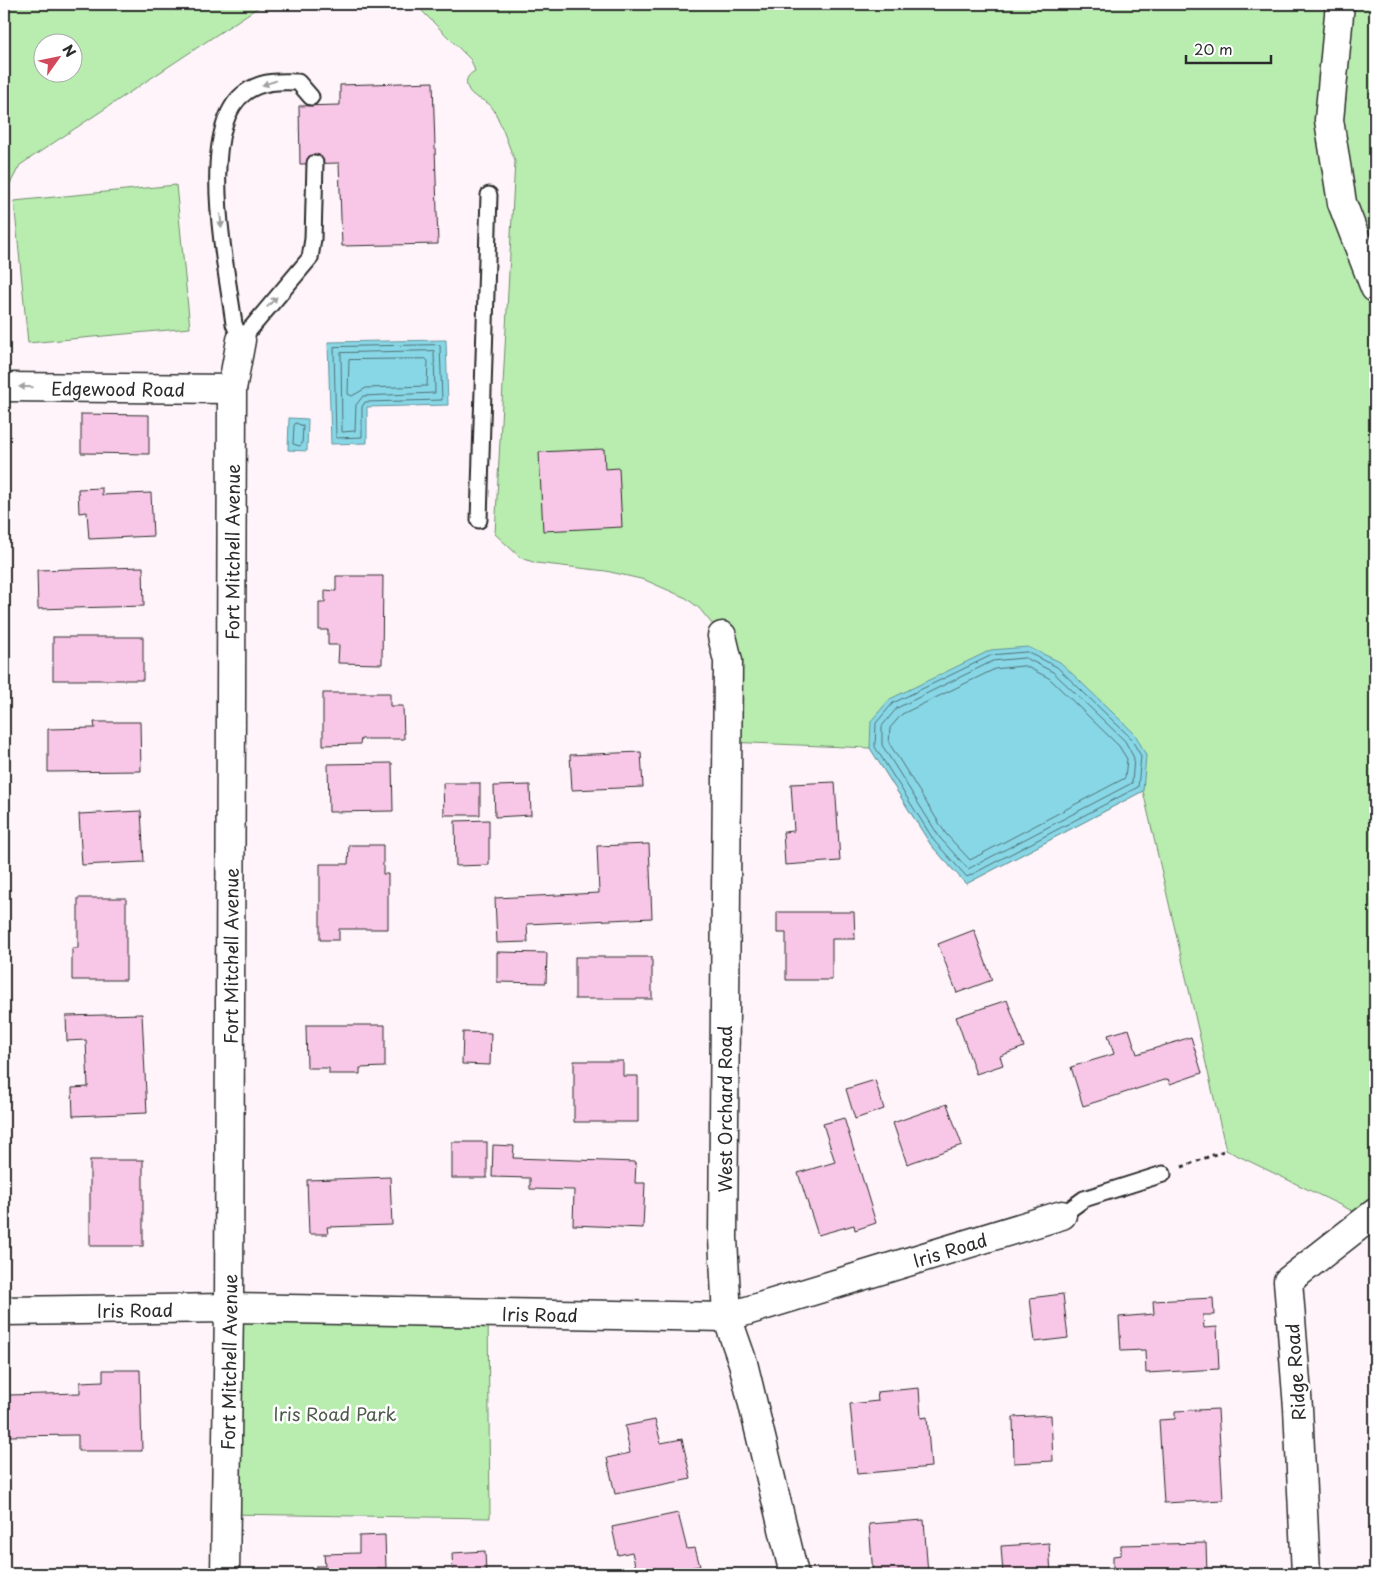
<svg xmlns="http://www.w3.org/2000/svg" width="1379" height="1578" viewBox="0 0 1379 1578" font-family="'Playpen Sans',sans-serif">
<style>
.green{fill:#b8edaf;stroke:#728c6d;fill-rule:evenodd}
.water{fill:#88d7e6;stroke:#63929b}
.lines{fill:none;stroke-linecap:round;stroke-linejoin:round}
.shore{stroke:#507076;stroke-width:1}
.building{fill:#f8c6e6;stroke:#2b2b2b}
.service-casing{stroke:#2b2b2b;stroke-width:19}
.minor-casing{stroke:#2b2b2b;stroke-width:31}
.path{stroke:#2b2b2b;stroke-width:3;stroke-dasharray:4 4;stroke-linecap:butt}
.service{stroke:#fff;stroke-width:15}
.minor{stroke:#fff;stroke-width:28}
.oneway{fill:#a0a0a0}
.labels{text-anchor:middle;dominant-baseline:central;stroke-width:5;stroke-linejoin:round;paint-order:stroke}
.street-label{font-size:18px;fill:#2b2b2b;stroke:#fff}
.park-label{font-size:18px;fill:#4e5c4c;stroke:#fff}
</style>
<rect width="100%" height="100%" fill="#fef4fa"/>
<filter id="ink" filterUnits="userSpaceOnUse"><feTurbulence type="fractalNoise" baseFrequency=".02" numOctaves="2"/><feDisplacementMap in="SourceGraphic" scale="10" xChannelSelector="R" yChannelSelector="G"/><feConvolveMatrix kernelMatrix="1 2 1 2 8 2 1 2 1" color-interpolation-filters="sRGB"/></filter>
<g filter="url(#ink)">
<g class="green">
<path d="M4,4H263L20,165L4,195ZM72,42V72H42V42Z"/>
<path d="M415,4H1375V1213L1367,1218L1226,1150L1143,791L966,884L931,845L870,748L727,742L722,636L699,608L686,598L645,580L606,571L536,563L521,558L495,534L515,161C510,150 498,114 491,106C484,98 471,99 467,86C465,79 469,74 475,71L471,60Z"/>
<path d="M176,185L190,328L28,343L14,201Z"/>
<path d="M229,1308L488,1312L490,1518L226,1514Z"/>
</g>
<g class="water">
<path d="M446,340L448,405L367,407V443L331,444L328,342Z"/>
<path d="M289,418L308,419L307,451L288,450Z"/>
<path d="M1028,647L1060,662L1135,734L1146,755L1143,791L966,884L931,845L870,748L871,721L890,699L991,650Z"/>
</g>
<g class="lines">
<g class="shore">
<path d="M440,345L442,400L365,402L362,407V437L336,438L334,347Z"/>
<path d="M434,351L435,393L363,396L356,405L355,431L342,432L341,353Z"/>
<path d="M426,359L428,361L427,386L366,388L352,396L348,394L349,360Z"/>
<path d="M296,423L303,426L302,444L300,446L293,444L294,426Z"/>
<path d="M1028,652L1057,667L1130,737L1141,756L1138,787L967,877L935,842L875,747L876,723L893,703L992,655Z"/>
<path d="M1026,658L1053,672L1125,741L1134,758L1132,783L968,869L940,838L882,745V726L897,708L993,661Z"/>
<path d="M1025,666L1049,678L1119,746L1127,759L1125,778L970,860L946,834L889,743L890,728L902,714L995,669Z"/>
</g>
</g>
<g class="building">
<path d="M433,82L438,244L342,246L339,163L300,164L299,106L340,105V85Z"/>
<path d="M81,414L149,415V454L81,453Z"/>
<path d="M604,449L605,469L619,468L622,527L543,531L539,452Z"/>
<path d="M102,488V495L151,493L153,536L89,539L87,512L79,513L78,489Z"/>
<path d="M143,567L144,606L38,609L37,570Z"/>
<path d="M336,576H383L382,664L338,663L339,645H328V630H319V602H325V590L336,591Z"/>
<rect x="53" y="637" width="90" height="43"/>
<path d="M323,693H390V706H403L404,739H361L360,744L323,745Z"/>
<path d="M4,698H7L5,731H4Z"/>
<path d="M94,722H140L141,771L48,772V729L95,728Z"/>
<path d="M641,752L643,787L572,790L570,755Z"/>
<path d="M392,763L393,811L329,812L328,764Z"/>
<path d="M835,782L840,861L785,865L783,832L794,831L791,784Z"/>
<path d="M443,783H480V815H444Z"/>
<path d="M530,785L531,815L495,817L494,786Z"/>
<path d="M141,811L144,862L82,865L79,814Z"/>
<path d="M489,820V865L456,866L455,821Z"/>
<path d="M649,844L652,918L527,924L528,942L497,943L495,898L599,893L597,846Z"/>
<path d="M349,845H383V874H388V929H339V940H320V864H348Z"/>
<path d="M78,898H126V980H72V948H78Z"/>
<path d="M777,912H854L855,939H832V980H786V933H777Z"/>
<path d="M974,930L992,980L957,993L938,944Z"/>
<path d="M497,952L547,953L546,983L497,982Z"/>
<rect x="575" y="957" width="77" height="42"/>
<path d="M1007,1000L1024,1047L1000,1056L1003,1065L976,1074L956,1017Z"/>
<path d="M142,1014L147,1113L73,1116L72,1088L88,1087L86,1040L67,1041L66,1016Z"/>
<path d="M306,1025H385V1067L360,1068V1074H329V1068H307Z"/>
<path d="M1129,1029L1137,1054L1191,1037L1202,1073L1170,1084L1168,1079L1083,1106L1071,1067L1114,1054L1108,1035Z"/>
<path d="M463,1032L491,1033L490,1065L462,1064Z"/>
<path d="M574,1061H623V1076H638V1122H574Z"/>
<path d="M875,1080L884,1109L855,1119L846,1089Z"/>
<path d="M947,1104L962,1145L907,1164L893,1123Z"/>
<path d="M844,1118L876,1223L855,1230L854,1225L818,1235L798,1173L835,1162L823,1124Z"/>
<rect x="452" y="1142" width="35" height="36"/>
<path d="M493,1145L514,1146L513,1158L636,1162L635,1183H645L643,1228L573,1225L574,1190L530,1189V1178L492,1177Z"/>
<rect x="90" y="1160" width="53" height="86"/>
<path d="M390,1177L392,1225L327,1227L328,1234H309L307,1180Z"/>
<path d="M1063,1294L1068,1338L1035,1342L1030,1298Z"/>
<path d="M1213,1298L1214,1315H1203L1204,1328L1217,1327L1219,1369L1146,1373L1145,1350L1121,1351L1119,1317L1154,1314L1153,1301Z"/>
<path d="M103,1370H140L142,1451H78V1435L10,1436L9,1395L80,1393V1382L103,1381Z"/>
<path d="M919,1388L921,1418L927,1417L931,1467L857,1474L850,1404L878,1401L877,1392Z"/>
<path d="M1218,1409L1223,1500L1164,1503L1159,1420L1175,1419V1411Z"/>
<path d="M1051,1415L1053,1461L1014,1463L1013,1417Z"/>
<path d="M655,1420L661,1443L682,1439L691,1479L615,1494L607,1458L630,1453L625,1426Z"/>
<path d="M678,1513L687,1549L695,1548L700,1566L688,1568L689,1574H637L632,1552L618,1555L612,1527Z"/>
<path d="M924,1520L928,1574H873L869,1524Z"/>
<path d="M385,1535L386,1568H376V1574H316V1566H325L324,1554L359,1553V1536Z"/>
<path d="M1049,1543L1051,1574H1003L1001,1546Z"/>
<path d="M1206,1543L1207,1574H1113V1556L1121,1555V1545Z"/>
<path d="M485,1551L486,1574H453L452,1553Z"/>
</g>
<g class="lines">
<defs>
<g id="service">
<path d="M311,97L298,82C280,81 261,81 246,92C195,127 227,269 234,324L241,340L310,258L313,239L315,163"/>
<path d="M479,520L489,195"/>
<path d="M1062,1215L1084,1199L1163,1174"/>
</g>
<g id="minor">
<path d="M1340,4L1329,120L1342,203L1375,288"/>
<path id="s1" d="M4,387L232,389"/>
<path d="M722,636L728,661L723,1238L727,1317L743,1363L794,1574"/>
<path id="s2" d="M4,1311L229,1308L727,1317L1062,1215"/>
<path id="s3" d="M225,1574L229,1308L232,389L241,340"/>
<path d="M1306,1574L1298,1408L1288,1281L1375,1213"/>
</g>
</defs>
<use href="#service" class="service-casing"/>
<use href="#minor" class="minor-casing"/>
<path class="path" d="M1182,1167L1226,1150"/>
<use href="#service" class="service"/>
<use href="#minor" class="minor"/>
</g>
<defs><path id="oneway-solid" d="M-6-.8H1V-3.2L6.5 0L1 3.2V.8H-6Z" transform="scale(1.25)"/></defs>
<g class="oneway">
<use href="#oneway-solid" transform="translate(269 83) rotate(163)"/>
<use href="#oneway-solid" transform="translate(221 221) rotate(83)"/>
<use href="#oneway-solid" transform="translate(272 302) rotate(-46)"/>
<use href="#oneway-solid" transform="translate(26 387) rotate(-179)"/>
</g>
</g>
<g class="labels">
<g class="street-label">
<text stroke="none"><textPath href="#s1" startOffset="114">Edgewood Road</textPath></text>
<text stroke="none"><textPath href="#s3" startOffset="1022">Fort Mitchell Avenue</textPath></text>
<text stroke="none"><textPath href="#s3" startOffset="618">Fort Mitchell Avenue</textPath></text>
<text transform="translate(724 1109) rotate(-90)">West Orchard Road</text>
<text stroke="none"><textPath href="#s2" startOffset="956">Iris Road</textPath></text>
<text stroke="none"><textPath href="#s2" startOffset="131">Iris Road</textPath></text>
<text stroke="none"><textPath href="#s2" startOffset="536">Iris Road</textPath></text>
<text stroke="none"><textPath href="#s3" startOffset="212">Fort Mitchell Avenue</textPath></text>
<text transform="translate(1295 1372) rotate(-94)">Ridge Road</text>
</g>
<g class="park-label">
<text x="335" y="1413">Iris Road Park</text>
</g>
</g>
<rect width="1379" height="1578" fill="none" stroke="#fff" stroke-width="20"/>
<rect x="10" y="10" width="1359" height="1558" fill="none" stroke="#2b2b2b" stroke-width="2" filter="url(#ink)"/>
<g transform="translate(58 58) rotate(57)"><circle r="24" fill="#ffffff" stroke="#aaaaaa"/>
<path d="M0-4L9 19L0 12L-9 19Z" fill="#d1495b"/>
<text y="-8" font-size="14" font-weight="bold" text-anchor="middle" fill="#2b2b2b">N</text>
</g>
<path d="M1186 55v8h85v-8" fill="none" stroke="#2b2b2b" stroke-width="2.5"/>
<text x="1194" y="55" font-size="15" fill="#2b2b2b" stroke="#ffffff" stroke-width="4" paint-order="stroke">20 m</text>
</svg>
